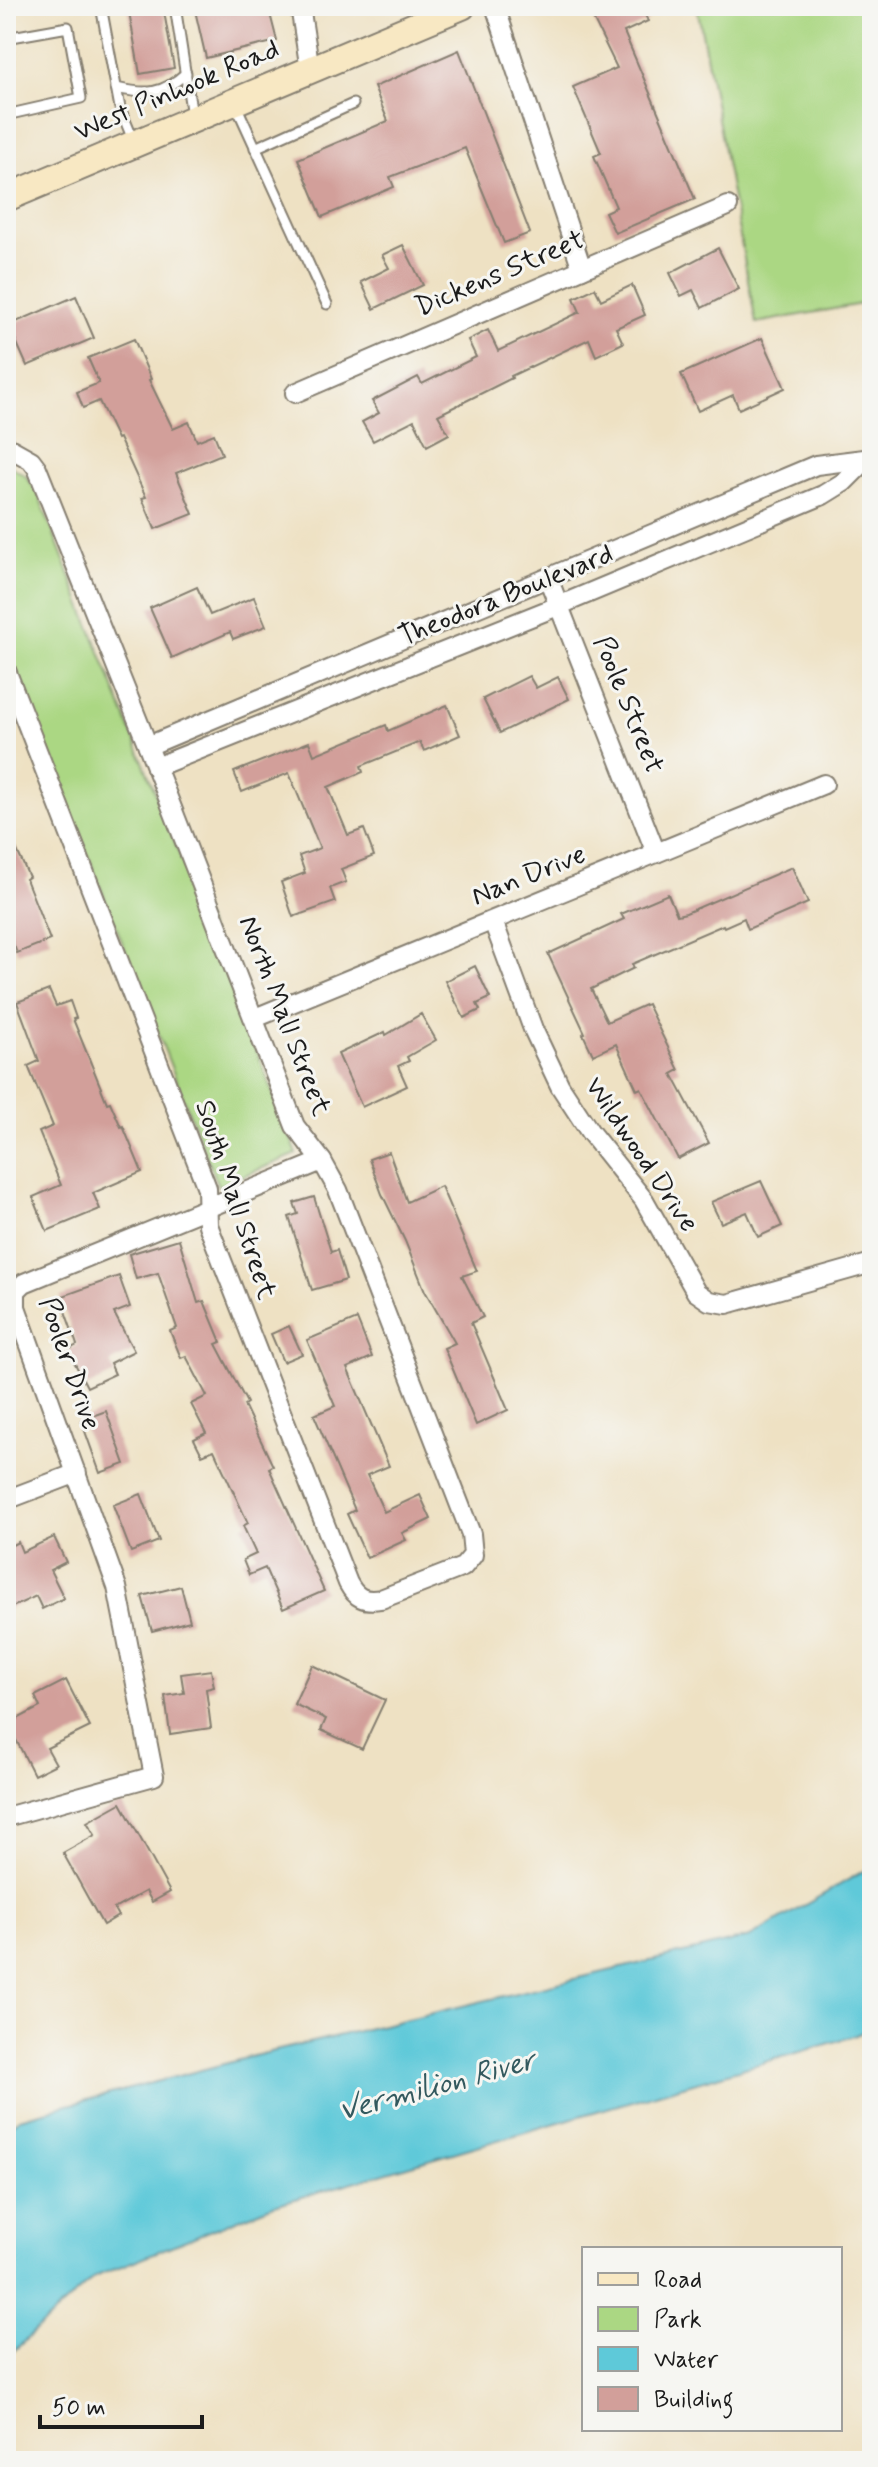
<svg xmlns="http://www.w3.org/2000/svg" width="878" height="2467" viewBox="0 0 878 2467" font-family="Mynerve,sans-serif">
<style>
.green{fill:#abd783;stroke:#647a50;stroke-width:2}
.water{fill:#5ec9d9;stroke:#3d727a;stroke-width:2}
.building{fill:#d29f9a}
.lines{fill:none;stroke-linecap:round;stroke-linejoin:round}
.lane-casing{stroke:#857e70;stroke-width:13}
.street-casing{stroke:#857e70;stroke-width:22}
.secondary-casing{stroke:#857e70;stroke-width:30}
.lane{stroke:#fff;stroke-width:9}
.street{stroke:#fff;stroke-width:18}
.secondary{stroke:#f8e8c3;stroke-width:26}
.labels{text-anchor:middle;dominant-baseline:central;stroke-width:6;stroke-linejoin:round;paint-order:stroke}
.street-label{font-size:28px;fill:#1c1c1c;stroke:#f6f6f2}
.water-label{font-size:30px;font-style:italic;fill:#33595e;stroke:#f6f6f2}
</style>
<rect width="100%" height="100%" fill="#f6f6f2"/>
<filter id="ink" filterUnits="userSpaceOnUse"><feTurbulence type="fractalNoise" baseFrequency=".0125" numOctaves="2"/><feDisplacementMap in="SourceGraphic" scale="16" xChannelSelector="R" yChannelSelector="G"/><feConvolveMatrix kernelMatrix="1 2 1 2 8 2 1 2 1" color-interpolation-filters="sRGB"/></filter>
<filter id="wash" filterUnits="userSpaceOnUse"><feTurbulence type="fractalNoise" baseFrequency=".006" numOctaves="4" result="noise"/><feDisplacementMap in="SourceGraphic" scale="32" xChannelSelector="R" yChannelSelector="G"/><feGaussianBlur stdDeviation="1.8" result="paint"/><feColorMatrix in="noise" values="0 0 0 0 0 0 0 0 0 0 0 0 0 0 0 0 0 1.4 0 .05"/><feComposite in="paint" operator="in"/></filter>
<g filter="url(#wash)">
<rect width="100%" height="100%" fill="#eee1c3"/>
<g class="green">
<path d="M697,6H872V319L867,303L756,323Z"/>
<path d="M6,463L26,476L38,494L297,1154L218,1186L6,647Z"/>
</g>
<path class="water" d="M872,1866V2028L851,2037L271,2206L94,2277L6,2358V2129L19,2118L258,2055L750,1937Z"/>
<g id="blocks">
<g class="building">
<path d="M128,6H163L174,68L140,74Z"/>
<path d="M194,6H268L277,41L206,58Z"/>
<path d="M587,6H641L648,21L624,32L695,199L615,233L605,212L616,207L594,156L601,153L573,87L617,68Z"/>
<path d="M459,50L530,233L504,243L465,148L390,177L394,187L322,217L298,159L388,121L374,87Z"/>
<path d="M403,245L423,285L374,309L361,282L389,268L382,255Z"/>
<path d="M718,248L739,289L702,308L693,290L681,296L670,273Z"/>
<path d="M632,285L645,315L616,328L623,343L596,356L589,339L511,376L512,378L438,415L449,434L427,446L414,420L373,441L362,422L379,413L372,401L418,377L422,384L476,357L468,340L488,330L498,351L580,312L574,298L595,288L601,300Z"/>
<path d="M76,296L94,338L27,366L9,325Z"/>
<path d="M762,338L785,388L739,409L733,395L698,411L681,374Z"/>
<path d="M134,339L151,379L149,380L173,429L189,422L197,441L214,434L222,454L176,473L193,514L155,529L142,498L146,497L119,438L117,439L99,401L83,408L77,392L99,383L88,358Z"/>
<path d="M197,587L210,615L254,597L266,626L233,639L230,632L172,658L150,608Z"/>
<path d="M529,676L536,688L558,677L569,699L500,733L483,699Z"/>
<path d="M447,705L460,735L424,751L420,742L361,766L363,772L328,787L348,835L364,829L374,856L341,869L346,882L330,888L335,902L293,917L281,882L305,873L299,856L320,848L289,773L242,792L234,772L309,742L314,755L386,725L388,731Z"/>
<path d="M6,826L29,877L26,879L50,940L17,953L11,938L6,940Z"/>
<path d="M792,867L808,903L748,929L744,918L724,927L723,925L632,964L634,968L591,989L607,1022L647,1004L679,1070L672,1074L709,1143L678,1159L641,1088L637,1090L616,1044L593,1055L583,1034L585,1033L548,954L624,919L621,914L668,894L677,915L686,913Z"/>
<path d="M475,966L490,998L477,1004L480,1010L464,1018L445,981Z"/>
<path d="M49,990L56,1006L70,1001L76,1018L73,1019L107,1103L110,1102L121,1127L123,1126L142,1172L93,1193L100,1209L47,1231L33,1197L61,1185L39,1132L53,1126L28,1066L39,1061L17,1002Z"/>
<path d="M421,1014L436,1040L407,1057L409,1061L398,1066L407,1086L362,1107L338,1054L385,1032L386,1035Z"/>
<path d="M389,1152L407,1202L441,1186L477,1271L462,1276L483,1317L471,1323L508,1410L476,1425L444,1348L455,1343L425,1291L405,1241L382,1194L369,1159Z"/>
<path d="M761,1181L782,1226L758,1237L747,1212L721,1223L711,1202Z"/>
<path d="M314,1197L331,1252L337,1250L346,1280L312,1290L289,1217L298,1214L294,1203Z"/>
<path d="M179,1239L198,1303L204,1301L221,1342L216,1344L247,1403L244,1405L273,1466L269,1468L324,1591L283,1609L265,1568L249,1575L243,1560L256,1554L243,1526L248,1523L214,1450L202,1455L194,1439L206,1433L191,1404L207,1396L186,1356L181,1358L170,1331L177,1328L158,1273L136,1279L129,1254Z"/>
<path d="M119,1276L130,1307L114,1313L134,1351L110,1363L115,1374L87,1387L68,1350L77,1345L60,1297Z"/>
<path d="M357,1319L372,1357L347,1368L389,1466L367,1475L384,1512L420,1495L431,1519L402,1533L406,1540L367,1558L347,1514L355,1510L314,1415L335,1406L307,1340Z"/>
<path d="M289,1326L302,1354L283,1362L271,1334Z"/>
<path d="M106,1411L125,1464L100,1473L81,1420Z"/>
<path d="M141,1494L159,1541L131,1552L113,1505Z"/>
<path d="M54,1537L66,1562L50,1570L64,1598L42,1609L36,1596L6,1610V1548L18,1542L22,1552Z"/>
<path d="M181,1586L190,1621L152,1631L142,1596Z"/>
<path d="M312,1665L385,1700L362,1749L321,1730L326,1719L294,1704Z"/>
<path d="M211,1670L214,1687L206,1689L211,1728L170,1734L165,1696L184,1693L181,1674Z"/>
<path d="M66,1680L90,1727L47,1748L56,1764L34,1775L8,1724L40,1707L35,1696Z"/>
<path d="M121,1803L170,1892L152,1902L146,1891L114,1909L118,1916L103,1925L63,1853L95,1835L87,1822Z"/>
</g>
</g>
</g>
<g filter="url(#ink)">
<use href="#blocks" fill-opacity="0" stroke="#857e70" stroke-width="2"/>
<g class="lines">
<defs>
<g id="lane">
<path d="M101,6L120,108L134,142"/>
<path d="M175,6L192,116"/>
<path d="M6,38L68,27L81,98L6,115"/>
<path d="M116,88C147,95 162,95 186,73"/>
<path d="M236,105L327,304"/>
<path d="M255,148L353,104"/>
</g>
<g id="street">
<path d="M300,6L310,70"/>
<path d="M495,6L582,269"/>
<path d="M295,393L728,206"/>
<path d="M6,446L31,460L37,468L148,746L295,1126L322,1161L338,1190L471,1534L473,1555L463,1567L381,1599C364,1602 356,1598 348,1583L208,1225L207,1188L6,670"/>
<path d="M548,578L656,853"/>
<path d="M148,746L816,465L872,458"/>
<path d="M156,767L558,606L823,495L844,482L866,460"/>
<path d="M493,921L533,1029L560,1086L590,1132L644,1200L696,1292L709,1301L727,1304L872,1263"/>
<path d="M255,1018L824,784"/>
<path d="M6,1500L77,1473"/>
<path d="M6,1817L154,1776L117,1587L16,1307V1291L24,1283L322,1161"/>
</g>
<path id="secondary" d="M6,198L462,6"/>
</defs>
<use href="#lane" class="lane-casing"/>
<use href="#street" class="street-casing"/>
<use href="#secondary" class="secondary-casing"/>
<use href="#lane" class="lane"/>
<use href="#street" class="street"/>
<use href="#secondary" class="secondary"/>
</g>
</g>
<g class="labels">
<g class="street-label">
<text transform="translate(177 91) rotate(-23)">West Pinhook Road</text>
<text transform="translate(500 274) rotate(-23)">Dickens Street</text>
<text transform="translate(506 596) rotate(-22)">Theodora Boulevard</text>
<text transform="translate(628 705) rotate(68)">Poole Street</text>
<text transform="translate(529 876) rotate(-22)">Nan Drive</text>
<text transform="translate(284 1016) rotate(69)">North Mall Street</text>
<text transform="translate(641 1155) rotate(56)">Wildwood Drive</text>
<text transform="translate(235 1200) rotate(72)">South Mall Street</text>
<text transform="translate(69 1364) rotate(71)">Pooler Drive</text>
</g>
<g class="water-label">
<text transform="translate(437 2086) rotate(-15)">Vermilion River</text>
</g>
</g>
<rect width="878" height="2467" fill="none" stroke="#f6f6f2" stroke-width="32"/>
<rect x="582" y="2247" width="260" height="184" fill="#f6f6f2" stroke="#9f9f9c" stroke-width="2"/>
<rect x="598" y="2273" width="40" height="12" fill="#f8e8c3" stroke="#9f9f9c" stroke-width="2"/>
<text x="654" y="2287" font-size="24" fill="#1c1c1c">Road</text>
<rect x="598" y="2307" width="40" height="24" fill="#abd783" stroke="#9f9f9c" stroke-width="2"/>
<text x="654" y="2327" font-size="24" fill="#1c1c1c">Park</text>
<rect x="598" y="2347" width="40" height="24" fill="#5ec9d9" stroke="#9f9f9c" stroke-width="2"/>
<text x="654" y="2367" font-size="24" fill="#1c1c1c">Water</text>
<rect x="598" y="2387" width="40" height="24" fill="#d29f9a" stroke="#9f9f9c" stroke-width="2"/>
<text x="654" y="2407" font-size="24" fill="#1c1c1c">Building</text>
<path d="M40 2415v12h162v-12" fill="none" stroke="#1c1c1c" stroke-width="4"/>
<text x="52" y="2415" font-size="24" fill="#1c1c1c" stroke="#f6f6f2" stroke-width="6" paint-order="stroke">50 m</text>
</svg>
